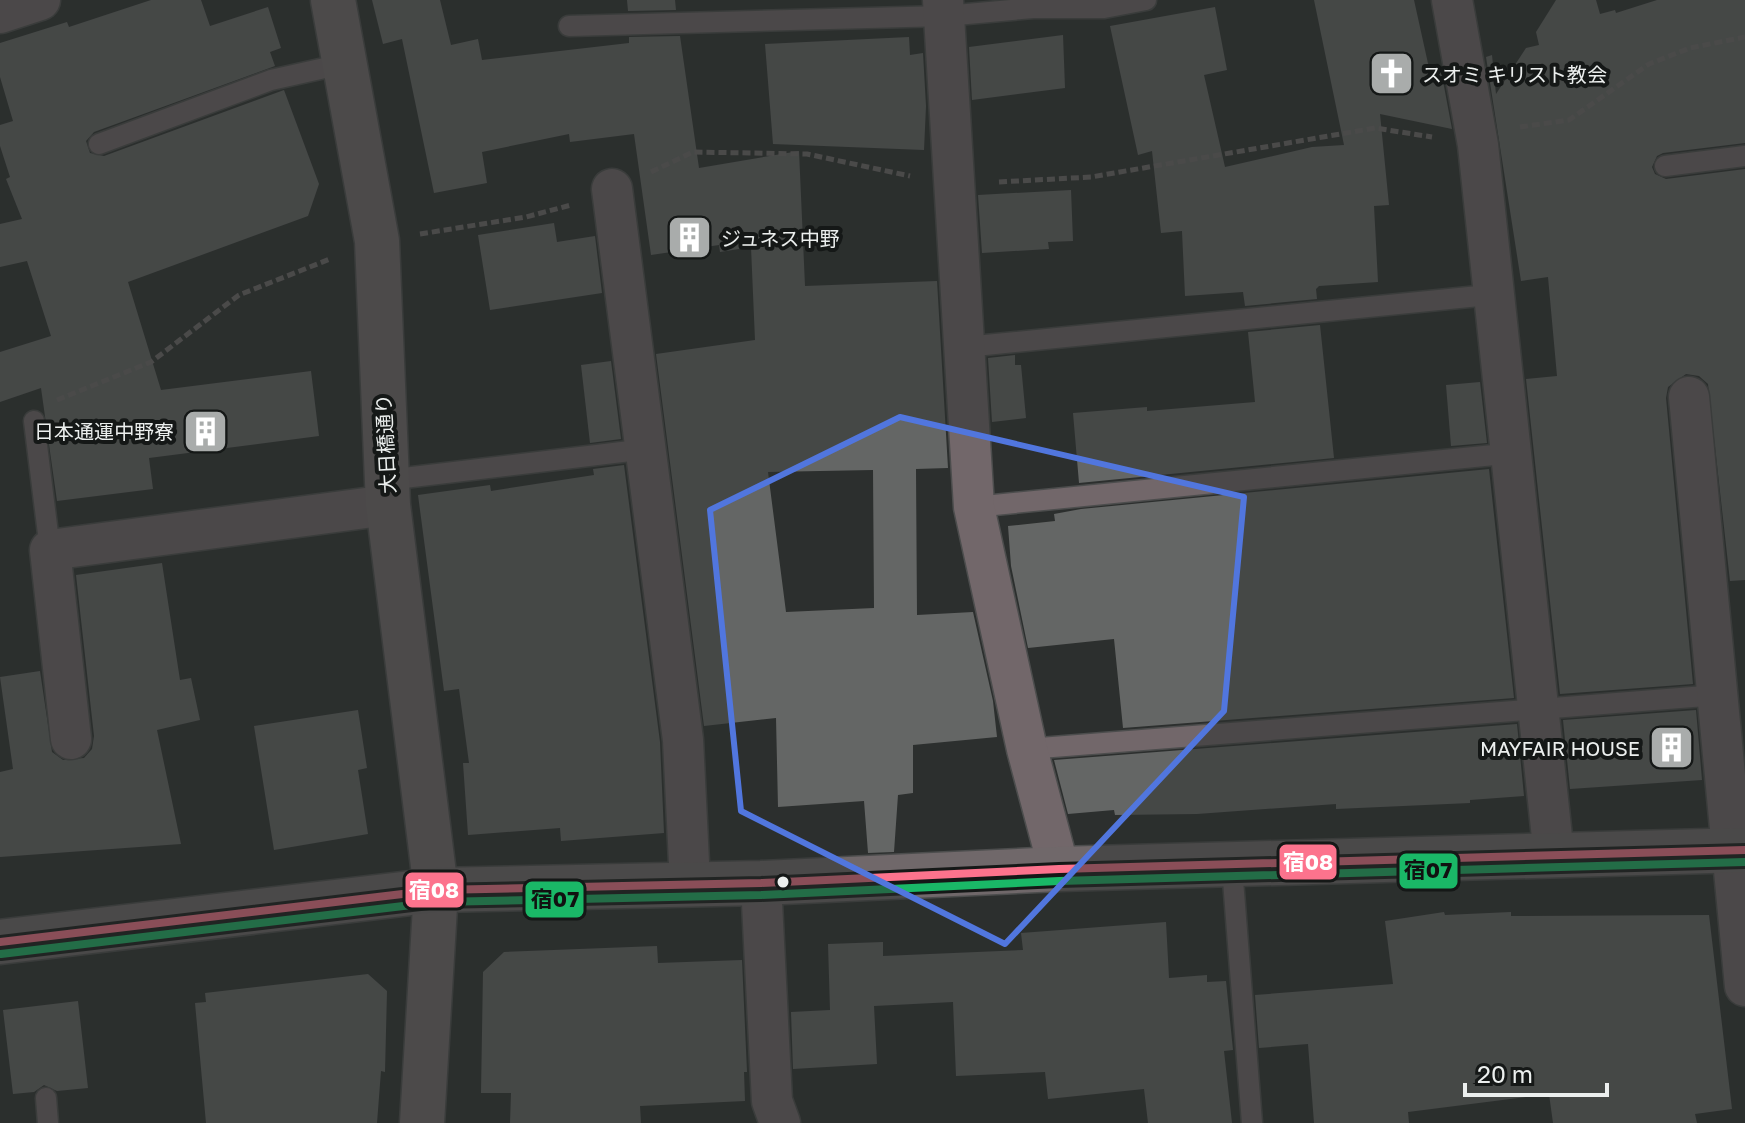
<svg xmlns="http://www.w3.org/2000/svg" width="1745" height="1123" viewBox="0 0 1745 1123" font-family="'Golos Text','Noto Sans JP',sans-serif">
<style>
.building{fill:#646665;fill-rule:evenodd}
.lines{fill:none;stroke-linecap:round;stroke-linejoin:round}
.lane-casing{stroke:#4c4d4d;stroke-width:23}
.street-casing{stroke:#4c4d4d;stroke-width:43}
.secondary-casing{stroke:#4c4d4d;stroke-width:47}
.primary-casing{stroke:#4c4d4d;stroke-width:47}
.path{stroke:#706a6c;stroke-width:5;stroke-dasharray:8 4;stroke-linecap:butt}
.lane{stroke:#72676a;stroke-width:20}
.street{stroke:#72676a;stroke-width:40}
.secondary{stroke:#736a6e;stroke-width:44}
.primary{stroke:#70686a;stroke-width:44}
.bus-1-casing{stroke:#151817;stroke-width:14}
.bus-2-casing{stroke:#151817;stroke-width:14}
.bus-1{stroke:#fc738d;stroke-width:8}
.bus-2{stroke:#1ab867;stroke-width:8}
.marked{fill:none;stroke:#5176de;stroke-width:6;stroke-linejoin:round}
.bus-dot{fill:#ecefee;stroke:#151817;stroke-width:3}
.labels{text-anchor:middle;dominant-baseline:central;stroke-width:8;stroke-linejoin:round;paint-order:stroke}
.poi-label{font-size:20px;fill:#ecefee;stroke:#151817;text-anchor:start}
.street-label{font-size:20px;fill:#ecefee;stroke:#151817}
.line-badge{stroke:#151817;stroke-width:3}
.badge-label{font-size:22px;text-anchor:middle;font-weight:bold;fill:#fff}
.pale-badge-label{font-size:22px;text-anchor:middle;font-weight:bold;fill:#111}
</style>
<rect width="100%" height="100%" fill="#2c2f2e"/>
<g class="building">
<path d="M151,0H201L210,26L268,7L281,48L270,52L275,66L94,132L86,141L90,153L104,156L284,90L319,184L308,216L128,282L161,390L311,371L319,436L149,458L153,489L57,501L41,388L0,402V352L51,336L27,261L0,267V224L22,219L6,179L10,177L0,146V125L13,121L0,77V43L67,22L69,27Z"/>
<path d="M372,0H440L451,45L478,39L482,60L629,43V37L680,36L699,168L799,151L805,286L937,281L948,468L916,469L917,615L973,612L993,701L997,737L913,745V793L898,795L894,852L868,853L864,801L778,807L776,718L704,726L656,354L755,340L751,247L720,252L719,245L651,255L634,134L570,142L569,134L482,152L487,183L434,193L402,39L383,44ZM873,470L874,608L786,612L768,472Z"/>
<path d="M627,0H675L676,10L628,11Z"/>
<path d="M1314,0H1414L1429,68L1440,65L1452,129L1380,114L1389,205L1374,206L1378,282L1319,286L1316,289L1317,299L1245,306L1243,292L1185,296L1182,231L1161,233L1152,151L1138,155L1110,26L1215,7L1227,70L1204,75L1225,167L1312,147L1344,145Z"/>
<path d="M1556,0H1596L1600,14L1615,10L1616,13L1657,0H1745V143L1663,153L1657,156L1652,167L1655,174L1666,179L1745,169V580L1730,581L1708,384L1699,376L1686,374L1668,387L1666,398L1693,684L1560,694L1526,379L1557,376L1548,277L1521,281L1486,57L1492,55L1496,94L1526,48L1539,45L1536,32Z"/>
<path d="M1063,35L1065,88L972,100L969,47Z"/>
<path d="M909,37L910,55L923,53L926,106L924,150L773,144L765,44Z"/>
<path d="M1071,190L1073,241L1048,242L1049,249L982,253L978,195Z"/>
<path d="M554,223L557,242L595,236L602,293L490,310L478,235Z"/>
<path d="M1320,325L1334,458L1079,483L1073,413L1147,407V411L1255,402L1248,332Z"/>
<path d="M1015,355V365H1021L1026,418L992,422L988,358Z"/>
<path d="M611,361L621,439L590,443L581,365Z"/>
<path d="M1480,382L1487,443L1451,446L1446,385Z"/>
<path d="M624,465L660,742L664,833L561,841L560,828L468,835L463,763H469L459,689L444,691L418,495L490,485L491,491L594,475L593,469Z"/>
<path d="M1489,469L1514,698L1123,728L1114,639L1028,648L1011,566L1008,526L1055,521L1054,514L1081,509Z"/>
<path d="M162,563L180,680L191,678L200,720L157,730L181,844L0,857V772L13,769L0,677L40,671L52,752L63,760L84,758L92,749L94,736L76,575Z"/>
<path d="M358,710L367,768L358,770L368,834L274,850L254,726Z"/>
<path d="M1696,710L1702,780L1570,789L1563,720Z"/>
<path d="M1517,724L1524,796L1470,800V803L1336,809V804L1197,814L1115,815L1114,810L1068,814L1054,760Z"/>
<path d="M1444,912L1445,915L1511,912V916L1709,915L1732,1109L1695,1114L1697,1123H1553L1549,1094L1408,1112L1409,1123H1314L1308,1044L1259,1048L1255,995L1393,984L1385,921Z"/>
<path d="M1166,922L1169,978L1207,975V982L1226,981L1233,1050L1224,1051L1232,1123H1148L1144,1089L1048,1099L1045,1072L956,1076L953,1002L874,1006L877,1064L793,1069L791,1012L830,1010L828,944L883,942V956L1023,950L1021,933Z"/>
<path d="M657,946L658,963L742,960L747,1072H744L745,1101L640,1106L641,1123H510L511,1093H481L483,972L504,952Z"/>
<path d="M368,974L387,991L385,1072L381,1071L377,1123H206L195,1003L206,1002L205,993Z"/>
<path d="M78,1001L88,1088L57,1091L44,1085L34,1092L13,1094L3,1010Z"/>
</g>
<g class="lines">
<defs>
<g id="lane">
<path d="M569,26L945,16L1033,8H1104L1146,0"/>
<path d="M99,144L271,80L347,63"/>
<path d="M1665,166L1745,156"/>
<path d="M965,347L1479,296L1496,298"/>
<path d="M34,421L50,550"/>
<path d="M387,480L647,449"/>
<path d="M974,507L1514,453"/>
<path d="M1027,749L1718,695"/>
<path d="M1232,867L1252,1123"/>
<path d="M46,1098L48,1123"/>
</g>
<g id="street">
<path d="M943,0L974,507L1027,749L1059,869"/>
<path d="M1452,0L1478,145L1554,856"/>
<path d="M0,13L40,0"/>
<path d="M612,189L683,740L690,883"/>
<path d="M1689,397L1745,986"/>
<path d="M71,739L50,550L388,505"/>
<path d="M761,883L772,1101L780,1123"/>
</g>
<path id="secondary" d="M333,0L377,241L388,505L436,890L422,1123"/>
<path id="primary" d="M0,942L436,890L761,883L1059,869L1745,850"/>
</defs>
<use href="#lane" class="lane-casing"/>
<use href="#street" class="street-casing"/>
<use href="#secondary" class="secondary-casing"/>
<use href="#primary" class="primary-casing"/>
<g class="path">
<path d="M1520,127L1569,120L1649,64L1690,48L1745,37"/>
<path d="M651,172L693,152L807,154L910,176"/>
<path d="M999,182L1091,177L1375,128L1432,137"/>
<path d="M420,234L526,217L571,205"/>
<path d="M57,400L151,362L239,295L330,259"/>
</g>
<use href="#lane" class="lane"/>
<use href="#street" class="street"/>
<use href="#secondary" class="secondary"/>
<use href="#primary" class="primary"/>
<defs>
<path id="bus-1" d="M0,942L436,890L761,883L1059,869L1745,850"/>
<path id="bus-2" d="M1,954L437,902L761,895L1059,881L1745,862"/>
</defs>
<use href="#bus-1" class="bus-1-casing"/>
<use href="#bus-2" class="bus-2-casing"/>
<use href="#bus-1" class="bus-1"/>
<use href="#bus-2" class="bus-2"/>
</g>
<path d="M0 0H1745V1123H0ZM900,417L1244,497L1224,711L1005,944L741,811L710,510Z" fill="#2c2f2e" fill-opacity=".55" fill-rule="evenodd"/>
<path class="marked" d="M900,417L1244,497L1224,711L1005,944L741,811L710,510Z"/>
<defs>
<symbol id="church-square" viewBox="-11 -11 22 22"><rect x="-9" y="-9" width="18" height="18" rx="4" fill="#a9acab" stroke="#151817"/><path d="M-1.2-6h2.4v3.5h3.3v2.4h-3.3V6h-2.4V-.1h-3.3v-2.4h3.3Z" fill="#fff"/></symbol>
<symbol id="building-square" viewBox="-11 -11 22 22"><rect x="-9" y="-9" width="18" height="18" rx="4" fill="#a9acab" stroke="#151817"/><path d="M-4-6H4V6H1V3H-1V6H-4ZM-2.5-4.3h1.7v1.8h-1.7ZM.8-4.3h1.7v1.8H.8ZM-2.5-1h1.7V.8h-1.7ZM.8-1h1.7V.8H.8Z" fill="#fff"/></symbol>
</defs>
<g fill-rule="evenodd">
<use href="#church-square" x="1366" y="48" width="51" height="51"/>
<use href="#building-square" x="664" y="212" width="51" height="51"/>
<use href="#building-square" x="180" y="406" width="51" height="51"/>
<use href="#building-square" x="1646" y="722" width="51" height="51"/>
</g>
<circle class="bus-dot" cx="783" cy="882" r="7"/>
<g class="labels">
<g class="poi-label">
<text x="1422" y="74">スオミ キリスト教会</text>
<text x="721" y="238">ジュネス中野</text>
<text x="174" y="431" text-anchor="end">日本通運中野寮</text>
<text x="1640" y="748" text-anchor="end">MAYFAIR HOUSE</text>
</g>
<g class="street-label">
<text transform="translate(385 444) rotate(-93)">大日橋通り</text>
</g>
</g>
<g class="line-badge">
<rect x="1278" y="843" width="60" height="38" rx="8" fill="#fc738d"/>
<rect x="1398" y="852" width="61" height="38" rx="8" fill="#1ab867"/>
<rect x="404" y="871" width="61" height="38" rx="8" fill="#fc738d"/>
<rect x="524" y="880" width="61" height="39" rx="8" fill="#1ab867"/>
</g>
<g class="badge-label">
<text x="1308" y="870">宿08</text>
<text x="434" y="898">宿08</text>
</g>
<g class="pale-badge-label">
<text x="1428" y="878">宿07</text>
<text x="555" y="907">宿07</text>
</g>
<path d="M1465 1083v12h142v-12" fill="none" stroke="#ecefee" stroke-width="4"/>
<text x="1477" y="1083" font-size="24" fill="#ecefee" stroke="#151817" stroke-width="6" paint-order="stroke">20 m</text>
</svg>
